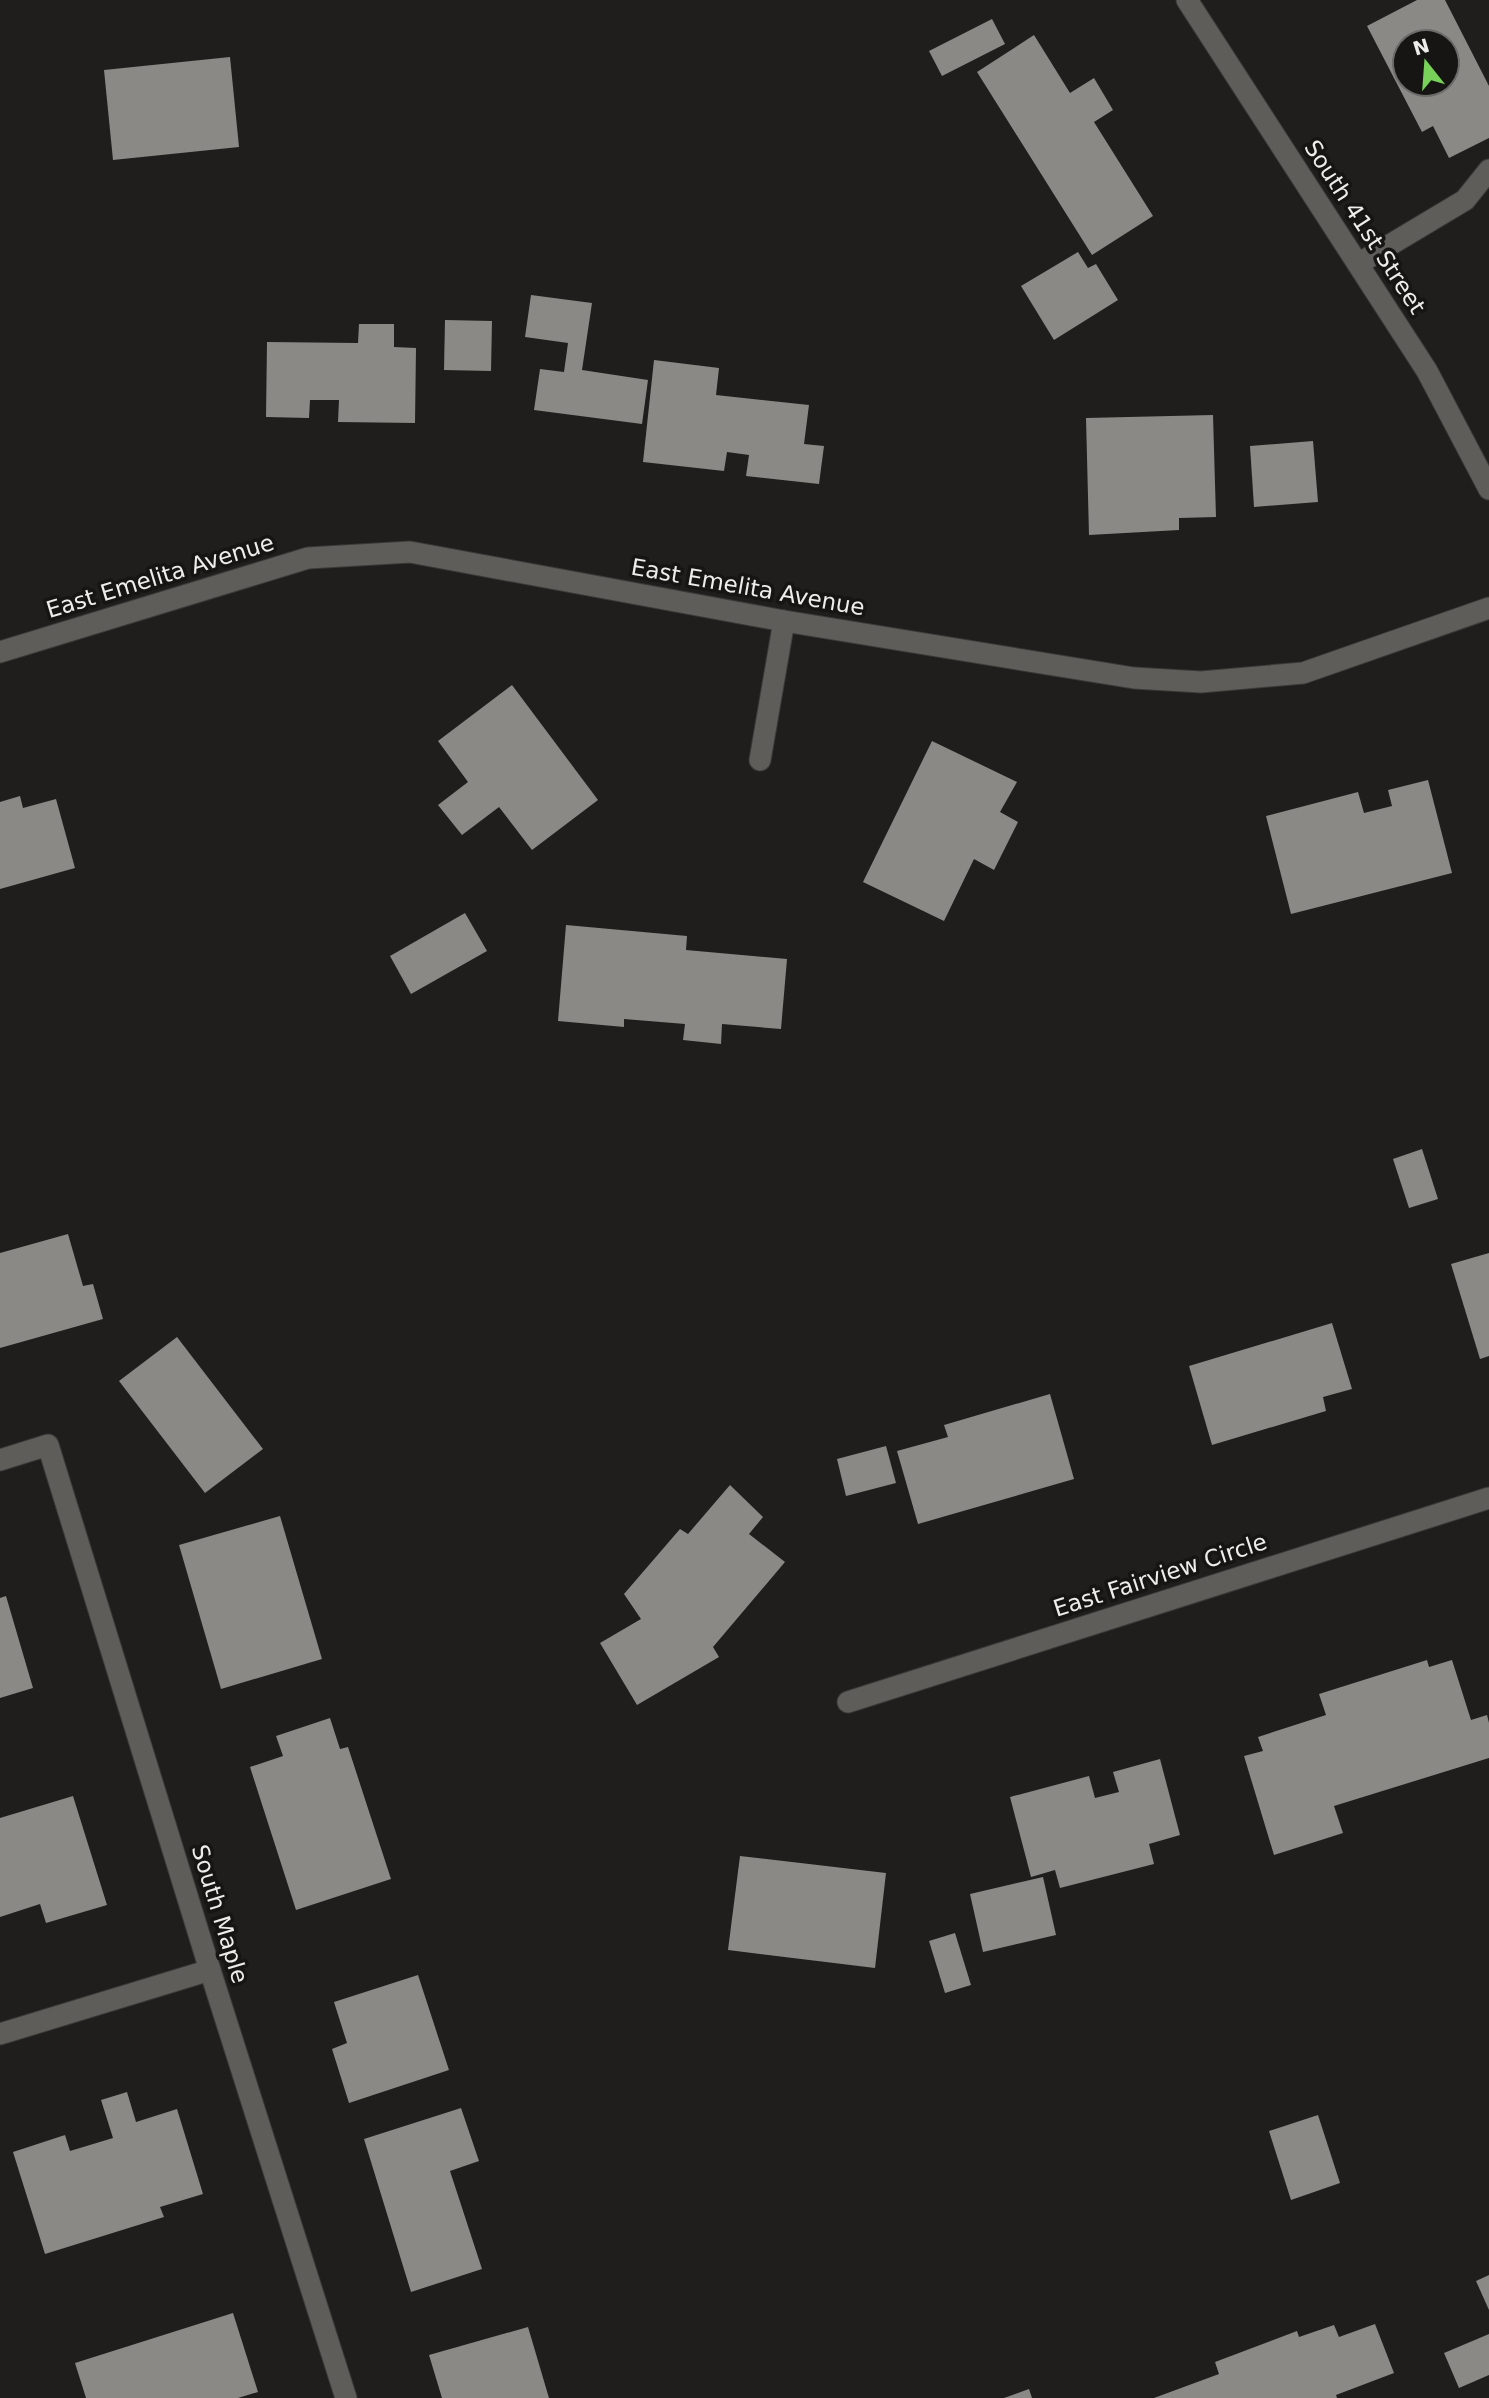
<svg xmlns="http://www.w3.org/2000/svg" width="1489" height="2398" viewBox="0 0 1489 2398" font-family="'DejaVu Sans',sans-serif">
<style>
.building{fill:#8a8986;fill-rule:evenodd}
.lines{fill:none;stroke-linecap:round;stroke-linejoin:round}
.minor-casing{stroke:#3b3a38;stroke-width:23}
.minor{stroke:#5e5d5a;stroke-width:21}
.labels{text-anchor:middle;dominant-baseline:central;stroke-width:7;stroke-linejoin:round;paint-order:stroke}
.street-label{font-size:23px;fill:#eeedeb;stroke:#161513}
</style>
<rect width="100%" height="100%" fill="#1f1e1c"/>
<g class="building">
<path d="M1417,0H1445L1489,86V138L1449,158L1433,126L1422,132L1367,26ZM1405,42H1447V84H1405Z"/>
<path d="M992,19L1005,44L942,76L929,51Z"/>
<path d="M1034,35L1070,93L1094,78L1113,110L1094,122L1153,216L1092,255L977,72Z"/>
<path d="M230,57L239,147L113,160L104,70Z"/>
<path d="M1078,252L1088,268L1096,264L1118,300L1054,340L1021,286Z"/>
<path d="M531,295L592,303L582,370L648,380L642,424L534,410L540,369L564,372L568,343L525,337Z"/>
<path d="M445,320L492,321L491,371L444,370Z"/>
<path d="M359,324H394V347L416,348L415,423L338,422L339,400H310L309,418L266,417L267,342L358,343Z"/>
<path d="M654,360L719,368L716,395L809,405L804,444L824,446L819,484L746,476L749,455L727,452L724,471L643,462Z"/>
<path d="M1213,415L1216,517L1179,518V530L1089,535L1086,418Z"/>
<path d="M1313,441L1318,502L1254,507L1250,446Z"/>
<path d="M512,685L598,800L532,850L499,807L462,835L438,805L468,782L438,741Z"/>
<path d="M932,741L1017,782L1000,812L1018,822L994,870L974,859L944,921L863,882Z"/>
<path d="M1428,780L1452,873L1291,914L1266,816L1358,792L1364,813L1392,806L1388,790Z"/>
<path d="M20,796L23,808L56,799L75,868L0,889V802Z"/>
<path d="M465,913L487,951L411,994L390,956Z"/>
<path d="M566,925L687,936L686,950L787,959L781,1029L722,1024L721,1044L683,1040L685,1024L624,1019V1027L558,1021Z"/>
<path d="M1422,1149L1438,1199L1409,1208L1393,1159Z"/>
<path d="M68,1234L83,1286L93,1284L103,1319L0,1348V1253Z"/>
<path d="M1489,1253V1356L1480,1359L1451,1264Z"/>
<path d="M1332,1323L1352,1389L1323,1397L1326,1411L1212,1445L1189,1366Z"/>
<path d="M177,1337L263,1449L205,1493L119,1381Z"/>
<path d="M1050,1394L1074,1479L918,1524L897,1451L948,1437L944,1425Z"/>
<path d="M886,1446L896,1483L846,1496L837,1459Z"/>
<path d="M730,1485L763,1517L749,1534L785,1562L713,1647L719,1657L637,1705L600,1643L641,1619L624,1594L680,1529L688,1534Z"/>
<path d="M280,1516L322,1659L221,1689L179,1545Z"/>
<path d="M6,1596L33,1688L0,1698V1598Z"/>
<path d="M1427,1660L1429,1667L1452,1660L1471,1720L1487,1715L1489,1723V1758L1334,1806L1343,1833L1274,1855L1244,1756L1263,1751L1258,1737L1326,1715L1319,1694Z"/>
<path d="M330,1718L340,1749L348,1747L391,1879L296,1910L250,1767L283,1756L276,1736Z"/>
<path d="M1160,1759L1180,1835L1149,1844L1154,1864L1060,1888L1055,1870L1031,1877L1010,1797L1089,1776L1095,1798L1119,1792L1113,1772Z"/>
<path d="M73,1796L107,1905L46,1923L40,1904L0,1917V1818Z"/>
<path d="M740,1856L886,1873L875,1968L728,1950Z"/>
<path d="M1043,1877L1056,1935L983,1952L970,1894Z"/>
<path d="M955,1933L971,1985L945,1993L929,1941Z"/>
<path d="M418,1975L449,2070L349,2103L332,2049L347,2043L334,2002Z"/>
<path d="M127,2092L136,2122L177,2109L203,2194L160,2207L164,2217L45,2254L13,2152L65,2135L70,2151L113,2138L101,2100Z"/>
<path d="M461,2108L479,2161L450,2171L482,2269L411,2292L364,2139Z"/>
<path d="M1318,2115L1340,2183L1291,2200L1269,2131Z"/>
<path d="M1489,2275V2310L1476,2281Z"/>
<path d="M233,2313L258,2392L238,2398H86L75,2363Z"/>
<path d="M1375,2324L1394,2373L1336,2395L1337,2398H1154L1219,2374L1215,2362L1297,2331L1299,2337L1334,2325L1339,2337Z"/>
<path d="M528,2327L549,2398H442L429,2355Z"/>
<path d="M1489,2334V2375L1459,2388L1444,2353Z"/>
<path d="M1029,2389L1032,2398H1004Z"/>
</g>
<g class="lines">
<defs>
<g id="minor">
<path d="M1187,0L1427,371L1489,489"/>
<path d="M1358,264L1465,200L1489,170"/>
<path d="M0,652L308,558L410,552L784,621L1134,678L1201,682L1303,673L1489,608"/>
<path d="M760,760L784,621"/>
<path d="M0,1460L48,1445L210,1970L346,2398"/>
<path d="M848,1702L1489,1498"/>
<path d="M0,2034L210,1970"/>
</g>
</defs>
<use href="#minor" class="minor-casing"/>
<use href="#minor" class="minor"/>
</g>
<g class="labels">
<g class="street-label">
<text transform="translate(1365 227) rotate(57)">South 41st Street</text>
<text transform="translate(160 576) rotate(-17)">East Emelita Avenue</text>
<text transform="translate(748 587) rotate(10)">East Emelita Avenue</text>
<text transform="translate(1160 1575) rotate(-18)">East Fairview Circle</text>
<text transform="translate(220 1914) rotate(73)">South Maple</text>
</g>
</g>
<g transform="translate(1426 63) rotate(343)"><circle r="33" fill="#161513" stroke="#6c6b69" stroke-width="2"/>
<path d="M0-5L12 26L0 18L-12 26Z" fill="#78d158"/>
<text y="-10" font-size="19" font-weight="bold" text-anchor="middle" fill="#eeedeb">N</text>
</g>
</svg>
